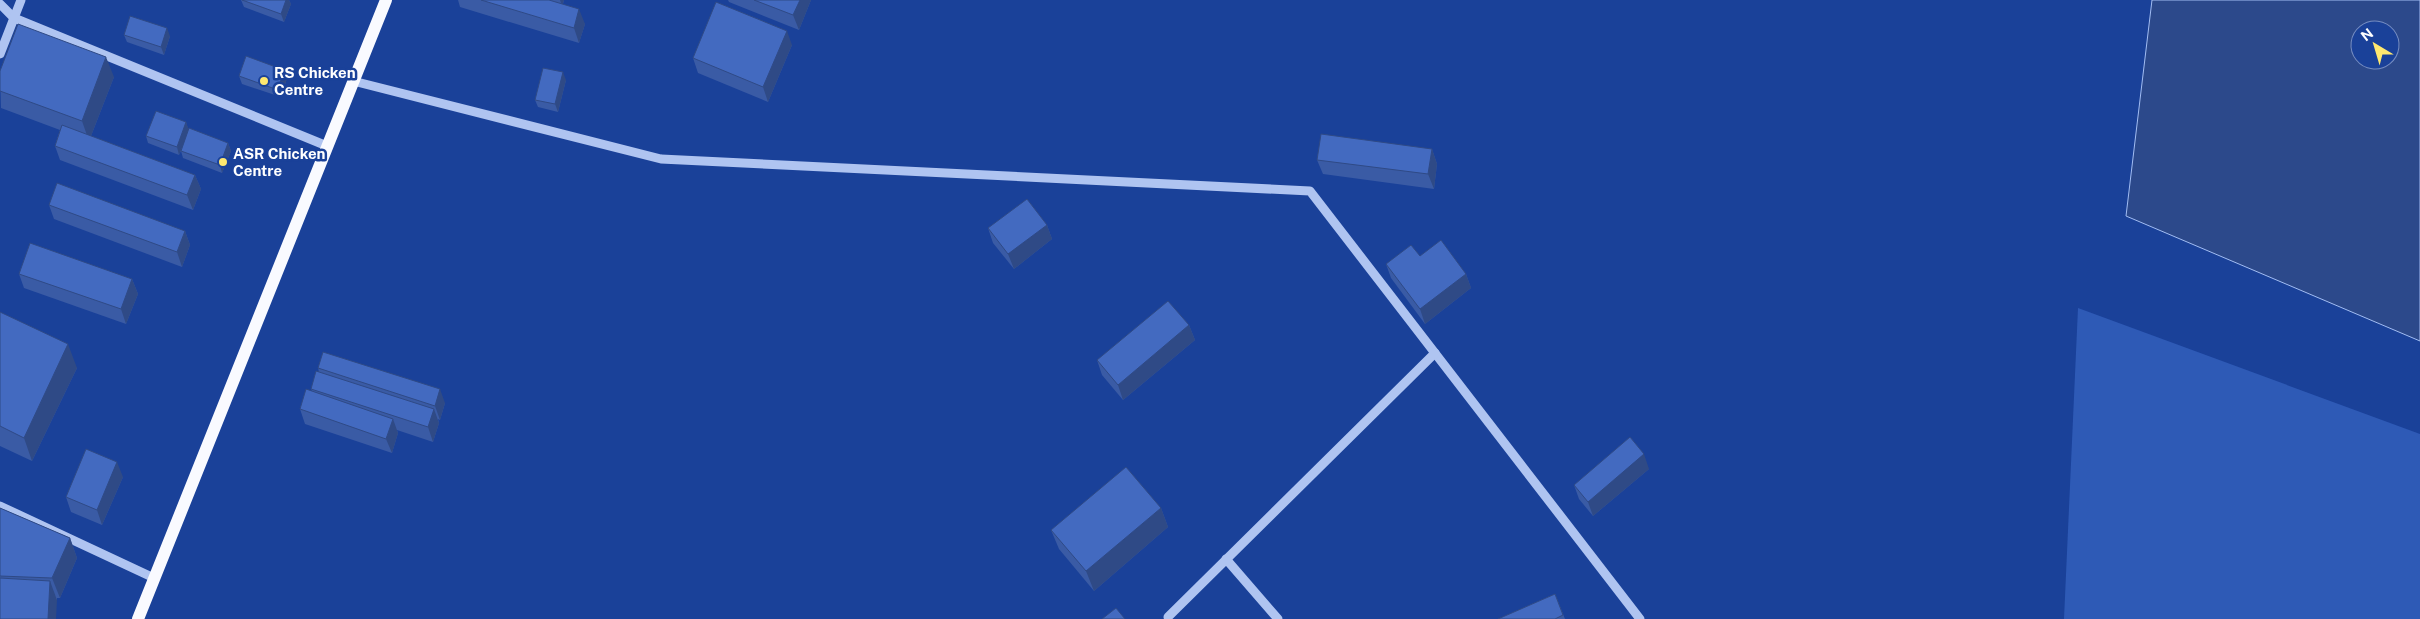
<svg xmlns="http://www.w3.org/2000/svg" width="2420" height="619" viewBox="0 0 2420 619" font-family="'Public Sans',sans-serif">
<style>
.green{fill:#2e5ab6}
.water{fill:#2c498b;stroke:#a2bdf3;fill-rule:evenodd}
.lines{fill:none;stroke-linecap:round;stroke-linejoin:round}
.minor{stroke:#afc4f1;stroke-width:9}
.major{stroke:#f9faff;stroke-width:12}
.wall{fill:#3a5ba5}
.shaded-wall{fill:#2f4a86}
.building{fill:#436ac0;stroke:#2f4a86}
.poi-dot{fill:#ffe86f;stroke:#1a4199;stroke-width:2}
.labels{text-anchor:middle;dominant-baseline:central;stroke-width:5;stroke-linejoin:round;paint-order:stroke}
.poi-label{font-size:15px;font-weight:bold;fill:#fff;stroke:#1a4199;text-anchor:start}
</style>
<rect width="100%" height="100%" fill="#1a4199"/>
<path class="green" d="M2078,308L2420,434V619H2064Z"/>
<path class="water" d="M2152,0H2420V341L2126,216ZM2360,30H2390V60H2360Z"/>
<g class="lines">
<g class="minor">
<path d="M0,4L14,18L327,146"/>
<path d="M0,54L21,0"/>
<path d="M353,81L661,159L1310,191L1640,619"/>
<path d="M0,506L154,578"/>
<path d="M1226,559L1278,619"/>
<path d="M1168,617L1435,353"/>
</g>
<path class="major" d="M138,619L386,0"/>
</g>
<g class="wall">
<path d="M241,0H289L291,4L284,22L244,7Z"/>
<path d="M458,0H564L563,4L585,24L579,43L460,7Z"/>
<path d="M728,0H811L799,30L729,2Z"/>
<path d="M124,35L170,36L164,55L127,42Z"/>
<path d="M792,45L768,102L698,73L693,58Z"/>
<path d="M0,71L114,77L91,136L195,175L201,189L193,210L60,160L55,146L60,130L1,108Z"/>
<path d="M239,76L287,78L281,97L242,84Z"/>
<path d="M566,80L558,112L538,107L535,100Z"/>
<path d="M186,122L188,129L228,143L231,151L222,173L183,158L181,151L179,155L148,143L146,136Z"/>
<path d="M1432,149L1437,164L1434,189L1323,174L1317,160Z"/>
<path d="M49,205L185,231L190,245L182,267L54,219Z"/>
<path d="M1047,225L1052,239L1014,269L993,243L988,228Z"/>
<path d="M1420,256L1466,274L1471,288L1425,324L1391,278L1386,264Z"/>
<path d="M19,274L132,279L138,294L126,324L24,288Z"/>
<path d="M0,312L77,368L32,461L0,446Z"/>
<path d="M1189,325L1195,340L1123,400L1102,375L1097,360Z"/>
<path d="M318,368L445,403L440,420L438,419L439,423L433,442L397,430L398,433L392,453L305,424L300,409L312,391L311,389L319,372Z"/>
<path d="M1649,469L1593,516L1579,499L1574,485Z"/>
<path d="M123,477L102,525L71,512L66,497Z"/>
<path d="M0,508L70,538L77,558L60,598H57V600L0,619Z"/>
<path d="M1161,508L1168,527L1094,591L1059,549L1051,530Z"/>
<path d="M1555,594L1565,619H1498Z"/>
</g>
<g class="shaded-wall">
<path d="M286,0H289L291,4L284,22L281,14Z"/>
<path d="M560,0H564L562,6Z"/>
<path d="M800,0H811L799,30L793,15Z"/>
<path d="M579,9L585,24L579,43L574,28Z"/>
<path d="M167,28L170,36L164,55L161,47Z"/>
<path d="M787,31L792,45L768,102L763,87Z"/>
<path d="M106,57L114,77L89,141L82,121Z"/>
<path d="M284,70L287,78L281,97L278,90Z"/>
<path d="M563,72L566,80L558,112L555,104Z"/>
<path d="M186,122L189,130L179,155L177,147Z"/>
<path d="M228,143L231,151L222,173L220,165Z"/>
<path d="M1432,149L1437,164L1434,189L1428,174Z"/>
<path d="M195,175L201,189L193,210L187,195Z"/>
<path d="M1047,225L1052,239L1014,269L1008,254Z"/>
<path d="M185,231L190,245L182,267L177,252Z"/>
<path d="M1466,274L1471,288L1425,324L1420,309Z"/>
<path d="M132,279L138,294L126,324L121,309Z"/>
<path d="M1189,325L1195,340L1123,400L1118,385Z"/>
<path d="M68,344L77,368L32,461L24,438Z"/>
<path d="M440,389L445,403L440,420L435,406Z"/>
<path d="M434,409L439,423L433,442L428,427Z"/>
<path d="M393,419L398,433L392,453L386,439Z"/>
<path d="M1644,454L1649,469L1593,516L1588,502Z"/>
<path d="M117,462L123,477L102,525L97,510Z"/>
<path d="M1161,508L1168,527L1094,591L1086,571Z"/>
<path d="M70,538L77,558L60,598L52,578Z"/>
<path d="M50,581L57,600L56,619H48Z"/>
</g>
<g class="building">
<path d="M242,0H286L281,14Z"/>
<path d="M481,0H549L579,9L574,28Z"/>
<path d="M754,0H800L793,15Z"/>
<path d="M716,2L787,31L763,87L693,58Z"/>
<path d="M130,16L167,28L161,47L124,35Z"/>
<path d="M18,24L106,57L82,121L0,91V71Z"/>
<path d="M246,56L284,70L278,90L239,76Z"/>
<path d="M543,68L563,72L555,104L535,100Z"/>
<path d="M156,111L186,122L177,147L146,136Z"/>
<path d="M62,125L195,175L187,195L55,146Z"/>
<path d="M189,128L228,143L220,165L181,151Z"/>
<path d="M1321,134L1432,149L1428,174L1317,160Z"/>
<path d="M57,183L185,231L177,252L49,205Z"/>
<path d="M1027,199L1047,225L1008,254L988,228Z"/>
<path d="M1441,240L1466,274L1420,309L1386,264L1411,245L1420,256Z"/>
<path d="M30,243L132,279L121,309L19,274Z"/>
<path d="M1168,301L1189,325L1118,385L1097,360Z"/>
<path d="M0,312L68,344L24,438L0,426Z"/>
<path d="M323,352L440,389L435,406L318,368Z"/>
<path d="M316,371L434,409L428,427L311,389Z"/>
<path d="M306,389L393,419L386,439L300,409Z"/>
<path d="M1630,437L1644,454L1588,502L1574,485Z"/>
<path d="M86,449L117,462L97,510L66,497Z"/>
<path d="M1126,467L1161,508L1086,571L1051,530Z"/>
<path d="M0,508L70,538L52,578L0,576Z"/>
<path d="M0,578L50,581L48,619H0Z"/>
<path d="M1555,594L1563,615L1555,619H1498Z"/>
<path d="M1116,608L1125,619H1102Z"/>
</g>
<g class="poi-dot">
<circle cx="264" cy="81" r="5"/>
<circle cx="223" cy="162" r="5"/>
</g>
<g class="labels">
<g class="poi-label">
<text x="274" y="72">RS Chicken<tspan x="274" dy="17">Centre</tspan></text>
<text x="233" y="153">ASR Chicken<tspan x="233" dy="17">Centre</tspan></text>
</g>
</g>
<g transform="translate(2375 45) rotate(322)"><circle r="24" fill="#1a4199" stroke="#768dc2"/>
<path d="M0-4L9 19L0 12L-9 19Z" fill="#ffe86f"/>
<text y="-8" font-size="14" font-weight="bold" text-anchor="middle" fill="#ffffff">N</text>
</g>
</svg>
